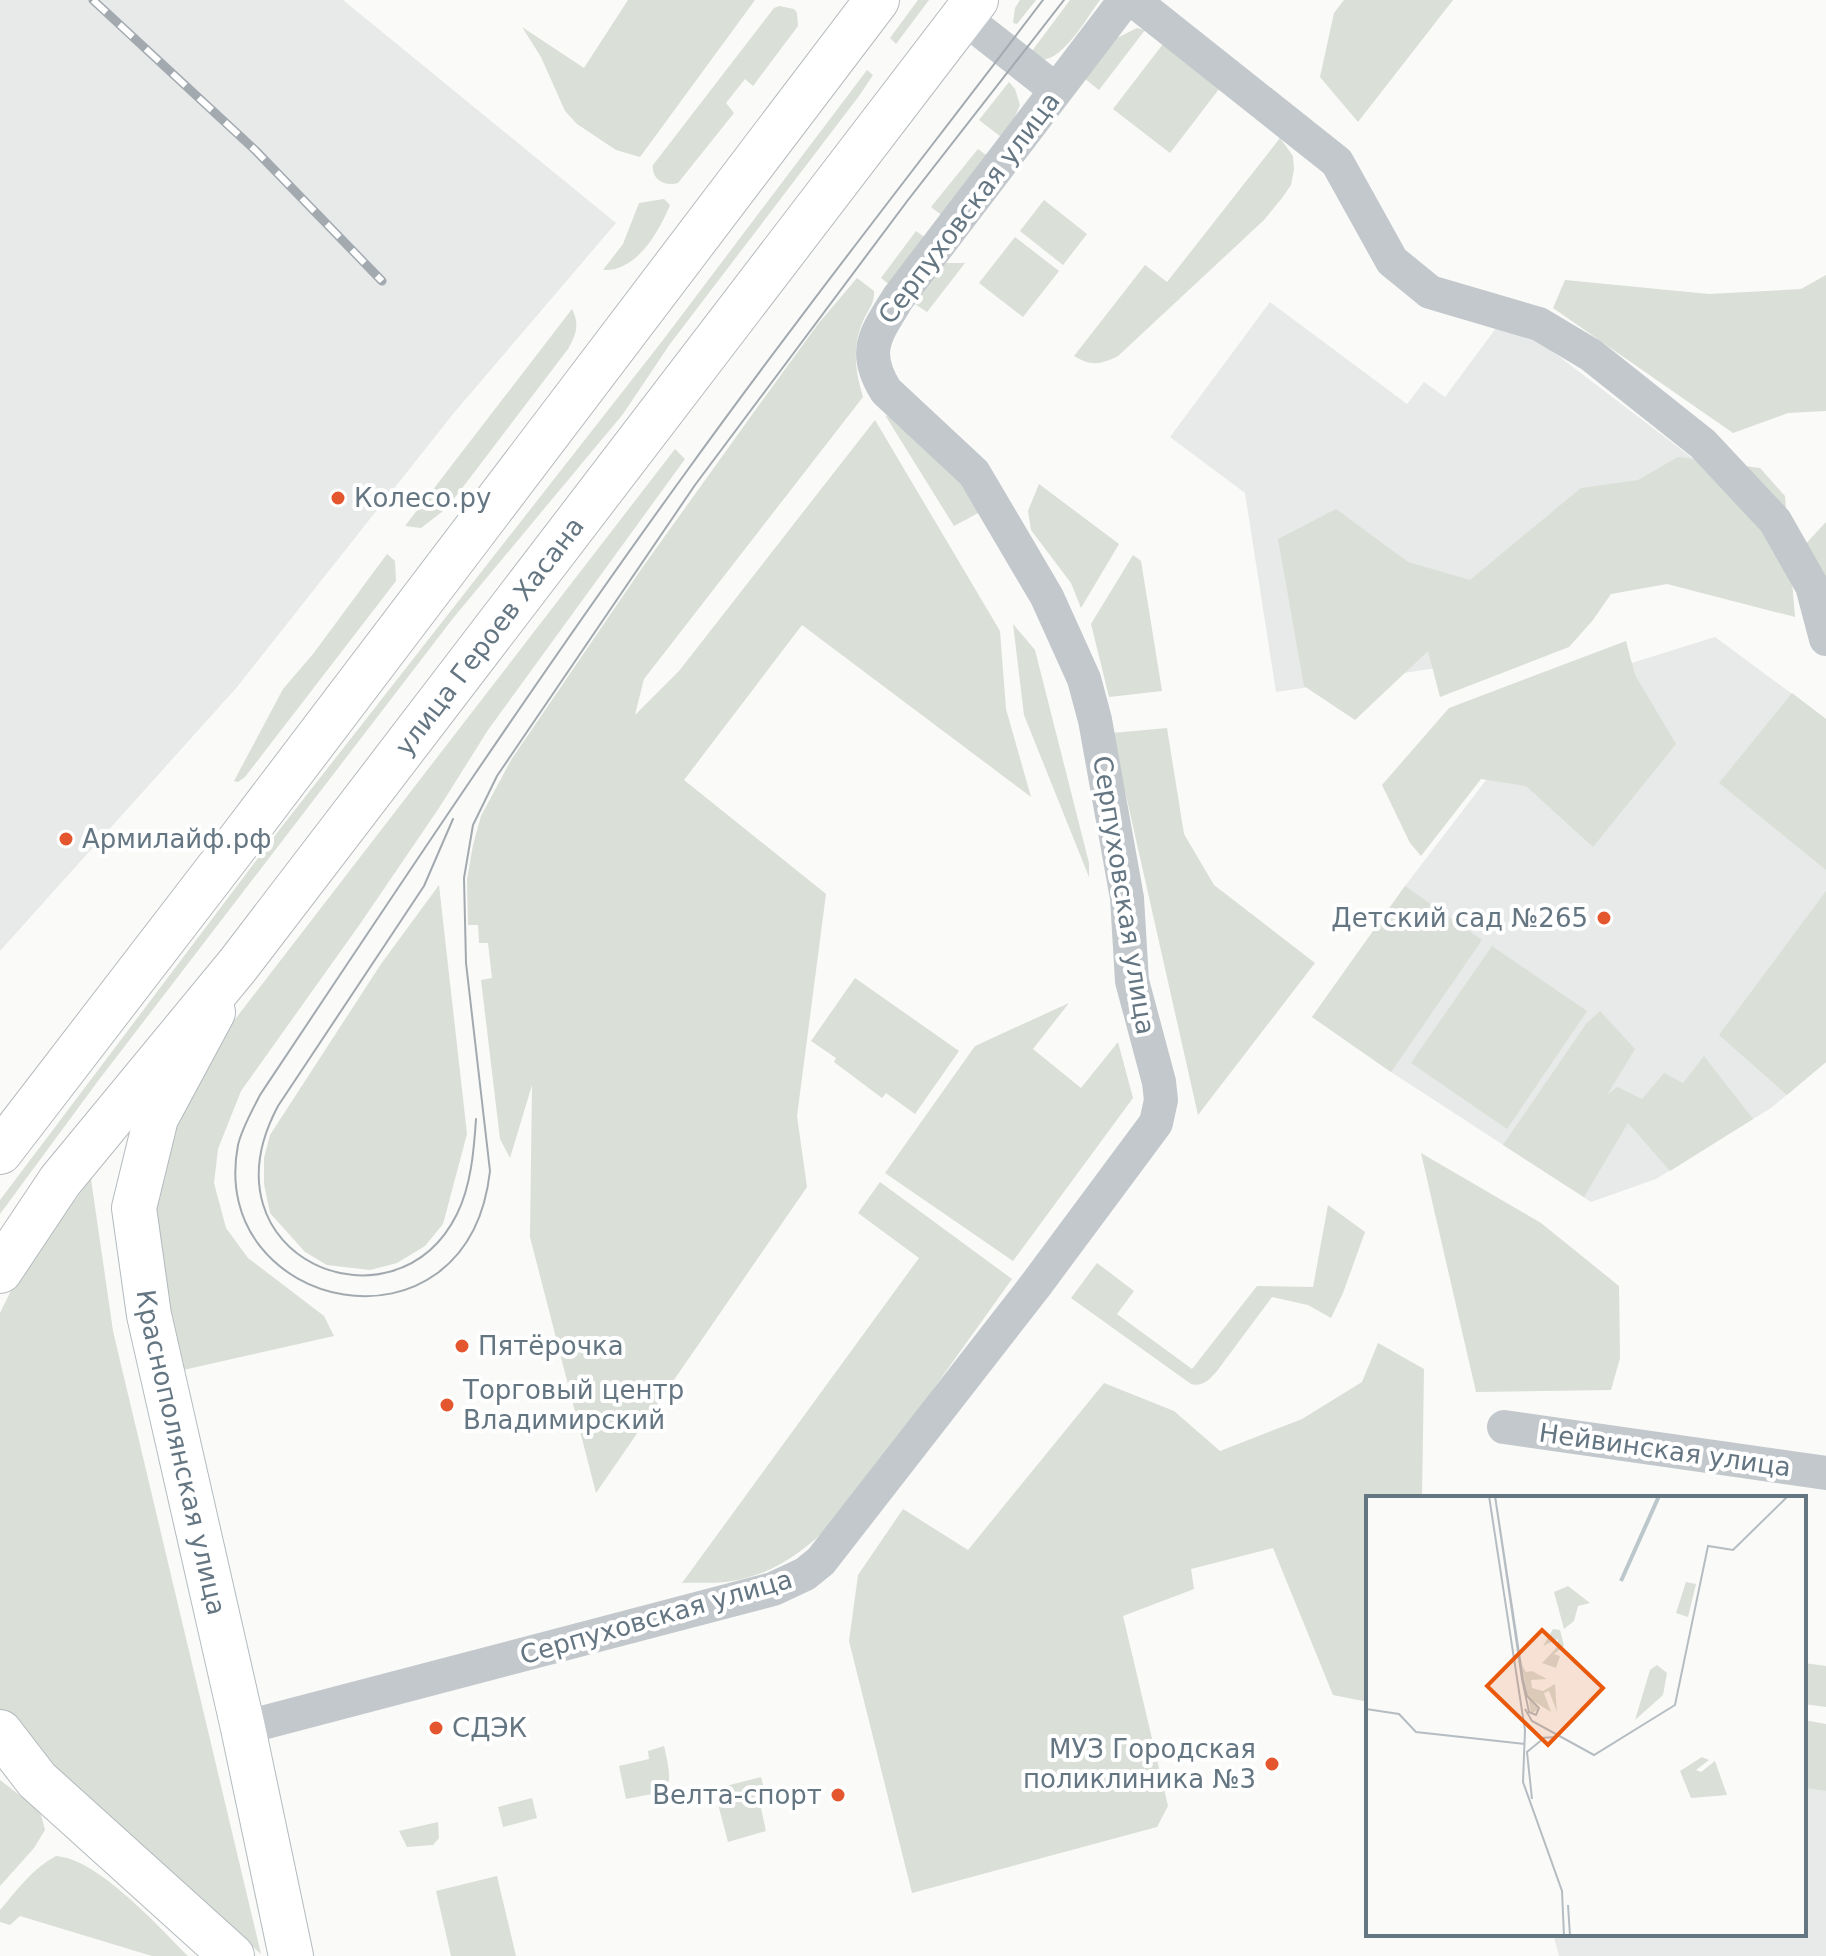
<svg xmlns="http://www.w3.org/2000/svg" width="1826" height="1956" viewBox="0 0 1826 1956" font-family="'DejaVu Sans',sans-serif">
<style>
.built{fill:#e8e9e9}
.green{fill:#dadfd7}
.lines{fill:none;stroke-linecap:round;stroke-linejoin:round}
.secondary-casing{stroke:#b3babf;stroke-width:46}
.primary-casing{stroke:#b5babe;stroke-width:46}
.minor{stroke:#c3c8cc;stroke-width:34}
.secondary{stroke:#fff;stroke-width:44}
.primary{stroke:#fff;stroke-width:44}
.tram{stroke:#a2aab0;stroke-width:2}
.rail-casing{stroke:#a2aab0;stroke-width:9}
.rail{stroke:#fff;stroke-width:6;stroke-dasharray:18;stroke-linecap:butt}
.poi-dot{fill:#e4572e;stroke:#fff;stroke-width:3}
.labels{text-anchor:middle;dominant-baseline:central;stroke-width:8;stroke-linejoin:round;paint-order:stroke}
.street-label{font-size:26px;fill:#657683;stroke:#fff}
.poi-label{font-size:26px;fill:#657683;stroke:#fff;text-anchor:start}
.inset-river{fill:none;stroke:#bbc7cb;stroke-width:4}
.inset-road{fill:none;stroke:#b5bdc2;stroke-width:2}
.view{fill:#e8590c;fill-opacity:0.15;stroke:#e8590c;stroke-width:4}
.inset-edge{fill:none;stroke:#657683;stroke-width:4}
</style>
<rect width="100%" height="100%" fill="#fafaf8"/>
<g class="built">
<path d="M0,0H343L616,223L453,414L237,687L0,951Z"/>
<path d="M1270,302L1407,404L1424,382L1445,397L1499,324L1519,326L1708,470L1551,651L1276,692L1245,493L1170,437Z"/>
<path d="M1715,637L1826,719V1062L1771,1108L1656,1179L1591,1202L1391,1072L1312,1017L1405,886L1558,686Z"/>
<path d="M1804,1788L1826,1791V1956H1559L1553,1934H1804Z"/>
</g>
<g class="green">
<path d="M628,0H755L640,157L616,150L577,124L565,111L541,57L522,27L584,68Z"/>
<path d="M918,0H929L896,44L890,38Z"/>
<path d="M1020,0H1036L1017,24L1013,23L1015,8Z"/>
<path d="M1070,0H1100C1086,18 1055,77 1029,55Z"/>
<path d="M1344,0H1453L1358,122L1320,77L1334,13Z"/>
<path d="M779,6L794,9L797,13L798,26L753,86L745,79L726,103L734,113L678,183C665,187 651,179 653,165L774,8Z"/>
<path d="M1137,28L1145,30L1099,90L1084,78L1117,38Z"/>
<path d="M1163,44L1219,89L1170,153L1113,109Z"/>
<path d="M867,70L873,75L859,96L670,344L623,414L454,617L98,1081L0,1214V1200L280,829L663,340Z"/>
<path d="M1009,82L1015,89L1020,105L1005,140L979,120Z"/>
<path d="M1280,138L1293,156L1294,169L1291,185L1282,198L1264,220L1118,356C1100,365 1091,366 1074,356L1145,265L1167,282Z"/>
<path d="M978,149L990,158L944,217L931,207Z"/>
<path d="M664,199L670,205C659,231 637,272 603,270L623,244L639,203Z"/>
<path d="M1044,200L1087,234L1063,265L1020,231Z"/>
<path d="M916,231L927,239L891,286L881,278Z"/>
<path d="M1015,237L1059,271L1023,317L979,283Z"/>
<path d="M946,263H965L927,312L915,304Z"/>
<path d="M1826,275V411L1788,413L1733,433L1553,308L1565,280L1709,294L1801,289Z"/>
<path d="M857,278L874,291C875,303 868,310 863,321C852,347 855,370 863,397L644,679L635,715L679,671L875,420L1000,631L1006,709L1031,797L802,625L684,780L826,894L797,1116L807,1187L596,1493L530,1237L532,1085L510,1158L500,1139L481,980L492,978L488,943H479L478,925H468L467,879L473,845L481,816L511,760L642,568L759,405L818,324Z"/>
<path d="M572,309C580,325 576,334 568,349L447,508L421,528L405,526Z"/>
<path d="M885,415C930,436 954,473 982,511L954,526Z"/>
<path d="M675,449L685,459L488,730L439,808L360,924L241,1091L218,1149L214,1183L226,1228L248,1258L324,1316L334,1336L179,1371L161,1288L153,1163L226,1031Z"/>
<path d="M1678,457L1760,468L1785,496L1795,617L1667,584L1611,594L1593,620L1569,647L1440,697L1428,651L1355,720L1304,686L1278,539L1336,509L1408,562L1470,580L1581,488L1638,480Z"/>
<path d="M1039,484L1119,544L1081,608L1071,583L1031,530L1028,511Z"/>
<path d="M1826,522V600L1800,550Z"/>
<path d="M387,554L395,561L396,581L245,777L238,782L234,781L283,689L313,654Z"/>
<path d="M1133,555L1141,561L1162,691L1109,697L1091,624Z"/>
<path d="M1013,624L1035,650L1089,863V877L1024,715Z"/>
<path d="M1626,641L1635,675L1676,744L1593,847L1526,786L1481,779L1421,856L1410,843L1382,785L1449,708Z"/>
<path d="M1792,693L1826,719V870L1719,783Z"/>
<path d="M1167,728L1184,834L1214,885L1315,963L1198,1115L1112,733Z"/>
<path d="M439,885L467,1134L443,1224L425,1246L397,1263L370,1270L327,1265L305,1252L270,1213L264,1184V1158L270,1135L381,964Z"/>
<path d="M1405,886L1482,940L1391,1072L1312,1017Z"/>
<path d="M1826,891V1062L1787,1095L1719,1035Z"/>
<path d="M1492,946L1587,1011L1507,1129L1411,1063Z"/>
<path d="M855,978L959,1051L915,1114L886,1093L882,1098L834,1062L836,1058L811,1041Z"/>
<path d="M1069,1003L1033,1049L1081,1088L1118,1042L1133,1098L1013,1261L885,1173L975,1046Z"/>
<path d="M1600,1011L1635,1049L1607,1095L1617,1087L1642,1099L1664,1073L1683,1083L1704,1056L1753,1119L1670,1171L1628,1123L1584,1197L1503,1145L1586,1024Z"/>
<path d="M1421,1153L1541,1223L1619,1286L1620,1358L1611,1390L1476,1392Z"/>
<path d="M91,1179L113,1331L261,1954L0,1720V1313L20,1272Z"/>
<path d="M880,1182L1012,1279L854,1500C820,1538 785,1572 732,1581C716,1584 698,1582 682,1583L919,1258L858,1213Z"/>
<path d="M1328,1205L1365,1232L1343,1293L1331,1318L1308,1305L1272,1297L1217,1371C1209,1380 1203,1387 1191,1384L1071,1298L1097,1263L1134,1291L1117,1314L1192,1369L1257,1286L1313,1287Z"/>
<path d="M1378,1343L1424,1369L1422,1498H1368V1702L1333,1695L1273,1548L1191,1569L1194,1589L1123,1616L1168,1806L1157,1827L912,1893L849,1641L858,1575L903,1509L968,1550L1104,1383L1174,1411L1220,1451L1302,1419L1362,1382Z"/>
<path d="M1804,1663L1826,1666V1707L1804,1704Z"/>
<path d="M1804,1720L1826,1724V1791L1804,1788Z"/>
<path d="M664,1746C675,1794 671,1790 626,1799L619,1766L649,1759L648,1751Z"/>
<path d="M761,1777L766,1796L759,1799L766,1831L728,1842L714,1789Z"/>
<path d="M0,1780L40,1811L45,1830L34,1848L0,1886Z"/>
<path d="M532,1798L537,1818L503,1827L498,1807Z"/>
<path d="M438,1822L439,1838L433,1845L407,1847L399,1831Z"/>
<path d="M56,1856C97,1858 159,1927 188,1956H152L20,1916L10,1925L0,1922V1910C17,1890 33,1868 56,1856Z"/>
<path d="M497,1876L516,1956H451L436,1891Z"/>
</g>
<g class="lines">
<defs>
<g id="secondary">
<path id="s1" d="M213,1012L156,1118L134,1208L149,1315L243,1728L291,1956"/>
<path d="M0,1732L37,1780L232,1956"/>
</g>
<g id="primary">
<path d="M0,1152L236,845L877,0"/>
<path id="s2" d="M0,1271L60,1181L238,965L976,0"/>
</g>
</defs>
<use href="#secondary" class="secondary-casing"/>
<use href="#primary" class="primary-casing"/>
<g class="minor">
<path d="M1133,0L1337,162L1392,261L1430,292L1539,324L1591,355L1703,444L1775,521L1812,586L1826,639"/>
<path d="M963,17L1056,90"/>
<path d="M1504,1427L1826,1473"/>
<path d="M243,1728L773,1589L805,1574L821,1561L1035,1286L1156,1123L1161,1100L1159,1082L1132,981L1127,898L1095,720L1084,679L1047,597L974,473L886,391C861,351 876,334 898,298L1125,0"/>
</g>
<use href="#secondary" class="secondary"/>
<use href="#primary" class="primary"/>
<g class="tram">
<path d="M1043,0C923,158 800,314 684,475C537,678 399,886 260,1095C252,1111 242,1128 238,1145C206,1312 468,1368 490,1171L466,963L464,878L473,825L497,776L695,485L908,200L1064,0"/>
<path d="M453,819L424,886L278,1106C197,1258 395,1339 457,1214C471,1186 474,1150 476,1119"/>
</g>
<defs>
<path id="rail" d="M93,0L255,150L382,281"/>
</defs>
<use href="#rail" class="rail-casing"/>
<use href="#rail" class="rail"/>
</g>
<g class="poi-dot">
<circle cx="338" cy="498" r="8"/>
<circle cx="66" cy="839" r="8"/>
<circle cx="1604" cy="918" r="8"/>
<circle cx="462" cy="1346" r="8"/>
<circle cx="447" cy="1405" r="8"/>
<circle cx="436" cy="1728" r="8"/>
<circle cx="1272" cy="1764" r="8"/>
<circle cx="838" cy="1795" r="8"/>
</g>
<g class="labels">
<g class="street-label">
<text transform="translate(969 208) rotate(-53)">Серпуховская улица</text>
<text stroke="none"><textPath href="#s2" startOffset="802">улица Героев Хасана</textPath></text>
<text transform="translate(1124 895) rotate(81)">Серпуховская улица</text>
<text transform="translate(1665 1450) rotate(8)">Нейвинская улица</text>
<text stroke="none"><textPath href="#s1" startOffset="462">Краснополянская улица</textPath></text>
<text transform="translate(656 1617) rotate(-16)">Серпуховская улица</text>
</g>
<g class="poi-label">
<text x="354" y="498">Колесо.ру</text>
<text x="82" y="839">Армилайф.рф</text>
<text x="1588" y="918" text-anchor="end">Детский сад №265</text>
<text x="478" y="1346">Пятёрочка</text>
<text x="463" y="1390">Торговый центр<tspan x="463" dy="30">Владимирский</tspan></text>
<text x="452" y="1728">СДЭК</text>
<text x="1256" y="1749" text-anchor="end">МУЗ Городская<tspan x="1256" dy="30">поликлиника №3</tspan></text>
<text x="822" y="1795" text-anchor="end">Велта-спорт</text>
</g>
</g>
<g transform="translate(1366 1496)">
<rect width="440" height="440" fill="#fafaf8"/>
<path d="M320,86L330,88L322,121L310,117ZM202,90L224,107L212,110L208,125L198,133L188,96ZM187,133L194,134L198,150L188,158L194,160L190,172L176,167L192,150V143L177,150ZM156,169L160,176L166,175L181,183L165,184L166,192L177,195L189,188L191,216L183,195L178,197L185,216L164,203L173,214L165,217ZM291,169L301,177L297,199L269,224L284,174ZM336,261L343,264L330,274L335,276L349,265L361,299L325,302L314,275Z" fill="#dadfd7"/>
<path class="inset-river" d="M255,85L293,0"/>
<path class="inset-road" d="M123,0L159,234L157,286L196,395L198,440M129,0L156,183L163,216L170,219L173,212L161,200L157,183L129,0M0,213L33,218L50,236L159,248M159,213L166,225L228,259L309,209L342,50L367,54L422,0M161,229L174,242L191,241M166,303L161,256L178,242M202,409L204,440"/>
<path class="view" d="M176,134L237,192L182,249L121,190Z"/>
<rect width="440" height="440" class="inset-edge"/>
</g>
</svg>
